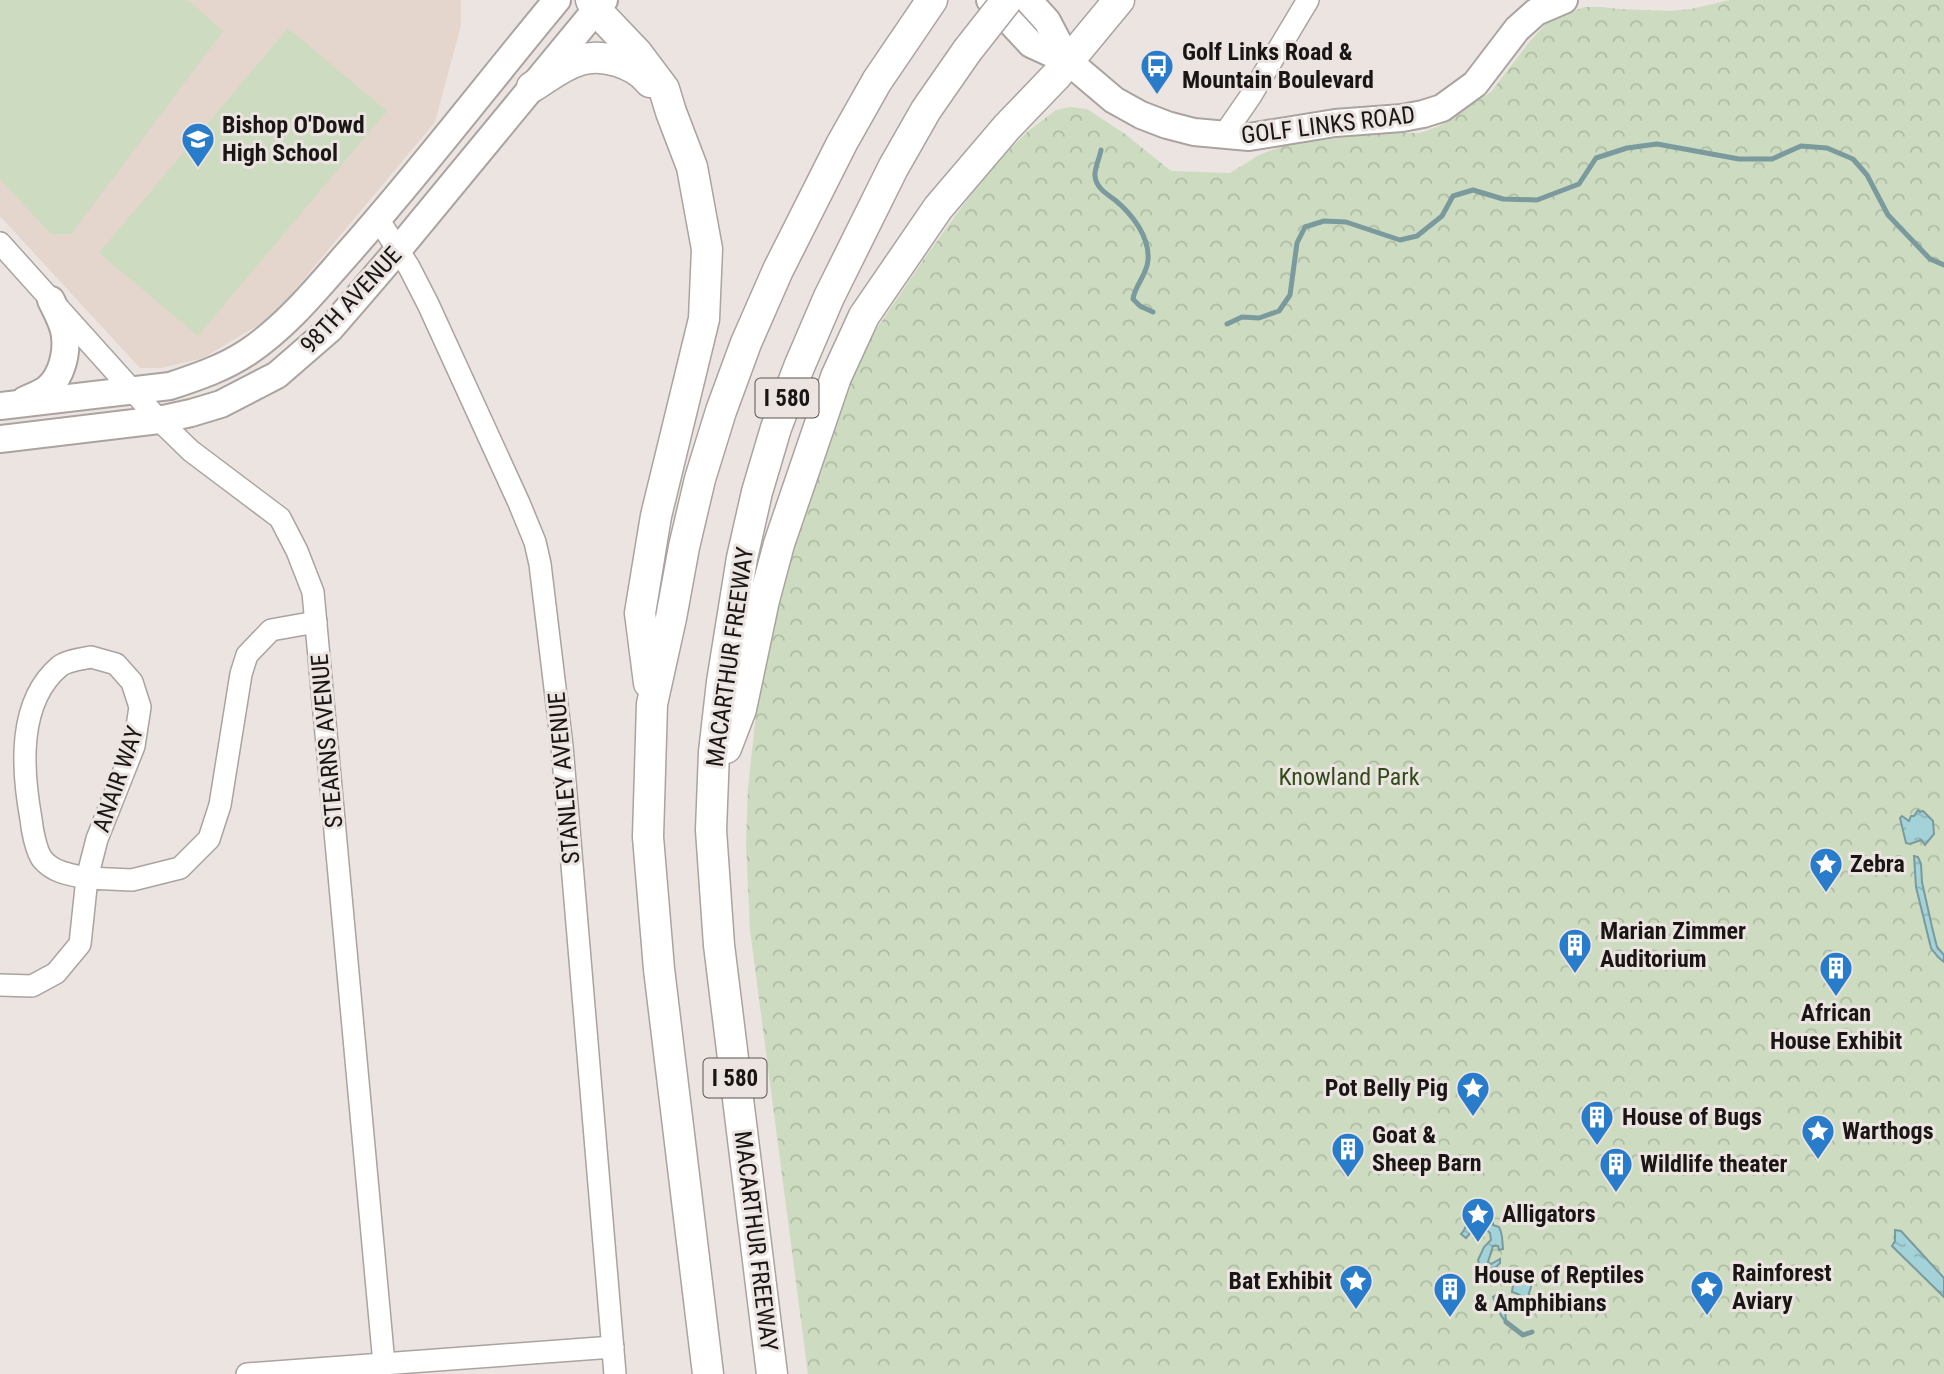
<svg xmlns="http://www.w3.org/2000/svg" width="1944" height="1374" viewBox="0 0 1944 1374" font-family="'Roboto Condensed',sans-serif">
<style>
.built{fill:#e4d5cd}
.grass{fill:#cddcc1}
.park{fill:url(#park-crowns)}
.water{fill:url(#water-ripples);stroke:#7a9a9e;stroke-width:2}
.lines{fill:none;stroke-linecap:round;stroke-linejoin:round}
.stream{stroke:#7a9a9e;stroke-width:5}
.minor-casing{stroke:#aaa39f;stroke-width:24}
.major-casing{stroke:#aaa39f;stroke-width:30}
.highway-casing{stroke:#aaa39f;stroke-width:33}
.minor{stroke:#fff;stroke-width:21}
.major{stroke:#fff;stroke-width:26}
.highway{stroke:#fff;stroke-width:30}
.highway-bridge-casing{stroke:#aaa39f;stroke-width:33;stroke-linecap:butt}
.highway-bridge{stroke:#fff;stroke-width:30}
.labels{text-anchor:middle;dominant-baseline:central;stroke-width:6;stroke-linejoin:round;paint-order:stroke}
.shield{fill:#ebe4e0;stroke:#585452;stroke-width:2}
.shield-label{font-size:23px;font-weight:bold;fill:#191615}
.poi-label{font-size:24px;font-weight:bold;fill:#191615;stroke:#ebe4e0;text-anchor:start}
.street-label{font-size:24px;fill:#191615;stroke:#ebe4e0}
.park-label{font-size:24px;fill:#324b1b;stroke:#ebe4e0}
</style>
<defs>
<pattern id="park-crowns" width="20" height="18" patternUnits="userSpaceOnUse" patternTransform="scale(1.75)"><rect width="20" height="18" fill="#cddcc1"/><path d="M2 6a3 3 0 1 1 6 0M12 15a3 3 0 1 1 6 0" fill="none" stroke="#afbca5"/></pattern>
<pattern id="water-ripples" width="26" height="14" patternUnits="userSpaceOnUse" patternTransform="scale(1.75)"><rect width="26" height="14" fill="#a3d2d8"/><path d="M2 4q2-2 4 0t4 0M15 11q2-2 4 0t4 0" fill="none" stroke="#8cb4b8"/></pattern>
</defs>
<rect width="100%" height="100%" fill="#ebe4e0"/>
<path class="built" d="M0,0H461V25L435,122L272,317L203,358L161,368H140L0,216Z"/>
<g class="grass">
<path d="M0,0H188L223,31L71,234H51L0,179Z"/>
<path d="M288,28L387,111L198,336L99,253Z"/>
</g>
<path class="park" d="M1730,0H1944V1374H808L750,930L746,842L748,788L757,705L775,610L788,557L833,419L867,343L926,256L975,189L1000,159L1027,132L1056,110L1070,107L1087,109L1125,134L1171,171L1230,173L1259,155L1288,144L1381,133H1420L1439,126L1491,92L1530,41L1546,24L1561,15L1585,7H1603L1618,9L1670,11L1691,9Z"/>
<g class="water">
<path d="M1918,810L1920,812L1923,811L1933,821L1934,834L1925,845L1921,840L1910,844L1906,843L1900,818L1902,816L1909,821L1911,816H1914Z"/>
<path d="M1914,856L1918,857L1921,864L1922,882L1932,927L1937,947L1944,955V962L1938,957L1931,948L1916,887Z"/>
<path d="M1483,1211L1493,1216V1225L1499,1227C1503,1234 1502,1240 1503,1249L1499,1250L1498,1246H1493L1488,1262L1491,1264L1500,1259V1263L1496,1267L1486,1269L1480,1277L1476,1273L1479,1264L1478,1260L1484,1247L1491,1240L1490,1233L1482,1226L1472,1231L1466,1238L1461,1234C1469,1227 1465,1213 1479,1215Z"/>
<path d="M1895,1230L1901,1231L1944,1278V1297L1892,1246L1895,1241Z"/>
<path d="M1519,1276L1529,1279L1531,1287L1529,1293L1530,1305L1528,1309C1520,1298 1528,1297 1512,1292L1513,1285Z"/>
<path d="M1500,1293L1513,1300L1512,1304L1505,1309L1506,1322C1499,1315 1497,1306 1493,1297Z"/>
</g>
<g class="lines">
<g class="stream">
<path d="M1101,150C1100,157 1094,169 1095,176C1096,188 1107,194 1115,200C1132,214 1150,237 1148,260C1147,275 1135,285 1133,299L1140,306L1153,312"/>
<path d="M1227,324L1242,317L1259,318L1279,311L1290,295L1297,243L1305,227L1324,221L1346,222L1400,240L1417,236L1442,216L1453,196L1473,190L1503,199L1537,200L1579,184L1596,158L1627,148L1657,144L1739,159H1772L1801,146L1827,148L1853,159L1867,175L1888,215L1930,259L1944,265"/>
<path d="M1506,1322L1523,1335L1532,1332"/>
</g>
<defs>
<g id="minor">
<path d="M1223,136L1250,97L1308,0"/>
<path d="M378,219L409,267L428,304L519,503L535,542L540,564L562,746L615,1374"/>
<path d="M0,243L159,420L191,451L280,518L297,551L313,592L384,1364"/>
<path d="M91,657L116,664L132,682L140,707L134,746L97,839L87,878C72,875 54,873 43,860C36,852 32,829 31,819C22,769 17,702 60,666C68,660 82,659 91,657Z"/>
<path d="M0,985L32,986L56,973L80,944L87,878L132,880L180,868L209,839L220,805L241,674L247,655L271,630L316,622"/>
<path d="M247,1374L613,1347"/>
</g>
<g id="major">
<path d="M990,0L1031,44L1068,61L1114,100L1141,115L1167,125L1194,132L1249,137L1335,123L1402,118L1423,114L1442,108L1475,84L1517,29L1536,12L1564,0"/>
<path d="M1028,0L1047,21L1068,61"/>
<path d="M25,400C33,396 43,393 49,387C62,375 67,353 65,336C64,324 56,311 51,300"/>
<path d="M0,406L170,386C197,377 224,368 248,352C288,325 318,287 350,251C422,170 488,83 557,0"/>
<path d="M0,439L159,420L191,413L221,404L277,375L330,329L356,299L398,250L604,0"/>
</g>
<g id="highway">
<path d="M591,0L596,10L637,53L664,89L671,112L692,167L707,249L704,319L656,516L640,613L649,683"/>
<path d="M532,87C547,78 562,65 580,60C602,53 635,63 650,82"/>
<path d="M726,748L741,709L764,600L779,544L836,377L864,316L938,208L1007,127L1057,75L1119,0"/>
<path d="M708,1374L659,969L648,837L652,704L671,618L684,547L700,479L721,411L746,343L778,270L842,143L877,81L932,0"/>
<path d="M772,1374L719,945L711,830L714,752L722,682L742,558L757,492L776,428L799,367L829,297L893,168L926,110L967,51"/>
</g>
</defs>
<use href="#minor" class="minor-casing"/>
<use href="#major" class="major-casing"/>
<use href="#highway" class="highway-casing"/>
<use href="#minor" class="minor"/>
<use href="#major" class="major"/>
<use href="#highway" class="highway"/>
<defs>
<path id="highway-bridge" d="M967,51L1007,0"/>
</defs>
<use href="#highway-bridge" class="highway-bridge-casing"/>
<use href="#highway-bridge" class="highway-bridge"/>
</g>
<defs>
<symbol id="bus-pin" viewBox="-11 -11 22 30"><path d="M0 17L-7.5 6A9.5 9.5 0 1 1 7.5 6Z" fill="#297cca" stroke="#ebe4e0"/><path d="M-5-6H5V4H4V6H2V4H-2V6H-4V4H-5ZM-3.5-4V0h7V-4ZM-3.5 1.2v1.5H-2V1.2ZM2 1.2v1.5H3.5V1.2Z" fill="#fff"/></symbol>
<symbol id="school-pin" viewBox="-11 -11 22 30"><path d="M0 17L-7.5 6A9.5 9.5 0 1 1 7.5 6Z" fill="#297cca" stroke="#ebe4e0"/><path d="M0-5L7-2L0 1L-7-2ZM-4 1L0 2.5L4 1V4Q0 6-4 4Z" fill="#fff"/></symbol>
<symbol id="sight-pin" viewBox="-11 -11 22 30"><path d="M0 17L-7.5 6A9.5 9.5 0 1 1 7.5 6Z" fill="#297cca" stroke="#ebe4e0"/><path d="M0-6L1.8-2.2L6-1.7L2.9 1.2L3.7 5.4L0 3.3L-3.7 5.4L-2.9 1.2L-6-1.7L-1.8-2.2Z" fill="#fff"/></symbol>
<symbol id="building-pin" viewBox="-11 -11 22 30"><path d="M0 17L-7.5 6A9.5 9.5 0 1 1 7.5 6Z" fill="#297cca" stroke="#ebe4e0"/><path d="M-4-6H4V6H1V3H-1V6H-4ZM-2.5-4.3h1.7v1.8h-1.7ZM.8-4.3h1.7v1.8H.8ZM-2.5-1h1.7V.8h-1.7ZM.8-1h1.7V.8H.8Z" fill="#fff"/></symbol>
</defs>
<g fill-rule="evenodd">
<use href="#bus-pin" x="1138" y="47" width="38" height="52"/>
<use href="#school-pin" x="179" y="120" width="38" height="52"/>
<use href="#sight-pin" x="1807" y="845" width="38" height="52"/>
<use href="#building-pin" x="1556" y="926" width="38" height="52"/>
<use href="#building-pin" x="1817" y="949" width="38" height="52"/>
<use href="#sight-pin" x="1454" y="1069" width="38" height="52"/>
<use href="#building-pin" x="1578" y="1098" width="38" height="52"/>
<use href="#sight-pin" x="1799" y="1112" width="38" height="52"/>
<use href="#building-pin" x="1329" y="1130" width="38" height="52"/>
<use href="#building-pin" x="1597" y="1145" width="38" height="52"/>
<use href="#sight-pin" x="1459" y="1195" width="38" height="52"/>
<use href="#sight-pin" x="1337" y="1262" width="38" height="52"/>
<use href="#sight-pin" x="1688" y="1268" width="38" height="52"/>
<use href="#building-pin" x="1431" y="1270" width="38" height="52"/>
</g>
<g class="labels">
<g class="shield">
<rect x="755.5" y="378.5" width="63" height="39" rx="5"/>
<rect x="703.5" y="1058.5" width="63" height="39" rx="5"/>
</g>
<g class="shield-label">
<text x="787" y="398">I 580</text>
<text x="735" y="1078">I 580</text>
</g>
<g class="poi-label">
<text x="1182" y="52">Golf Links Road &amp;<tspan x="1182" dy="28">Mountain Boulevard</tspan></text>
<text x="222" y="125">Bishop O'Dowd<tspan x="222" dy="28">High School</tspan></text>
<text x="1850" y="864">Zebra</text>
<text x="1600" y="931">Marian Zimmer<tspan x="1600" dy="28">Auditorium</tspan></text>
<text x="1836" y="1013" text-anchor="middle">African<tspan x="1836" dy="28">House Exhibit</tspan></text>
<text x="1448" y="1088" text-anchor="end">Pot Belly Pig</text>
<text x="1622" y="1117">House of Bugs</text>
<text x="1842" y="1131">Warthogs</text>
<text x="1372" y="1135">Goat &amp;<tspan x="1372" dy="28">Sheep Barn</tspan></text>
<text x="1640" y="1164">Wildlife theater</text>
<text x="1502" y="1214">Alligators</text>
<text x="1732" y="1273">Rainforest<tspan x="1732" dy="28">Aviary</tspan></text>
<text x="1474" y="1275">House of Reptiles<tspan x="1474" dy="28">&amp; Amphibians</tspan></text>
<text x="1332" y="1281" text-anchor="end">Bat Exhibit</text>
</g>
<g class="street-label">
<text transform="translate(1328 125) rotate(-7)">GOLF LINKS ROAD</text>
<text transform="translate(351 300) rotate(-47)">98TH AVENUE</text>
<text transform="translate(730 657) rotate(-82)">MACARTHUR FREEWAY</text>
<text transform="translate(327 741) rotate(-95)">STEARNS AVENUE</text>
<text transform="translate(564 778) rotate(-95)">STANLEY AVENUE</text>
<text transform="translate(118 779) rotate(-71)">ANAIR WAY</text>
<text transform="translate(756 1241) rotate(83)">MACARTHUR FREEWAY</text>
</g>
<g class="park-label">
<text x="1349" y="777">Knowland Park</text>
</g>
</g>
</svg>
